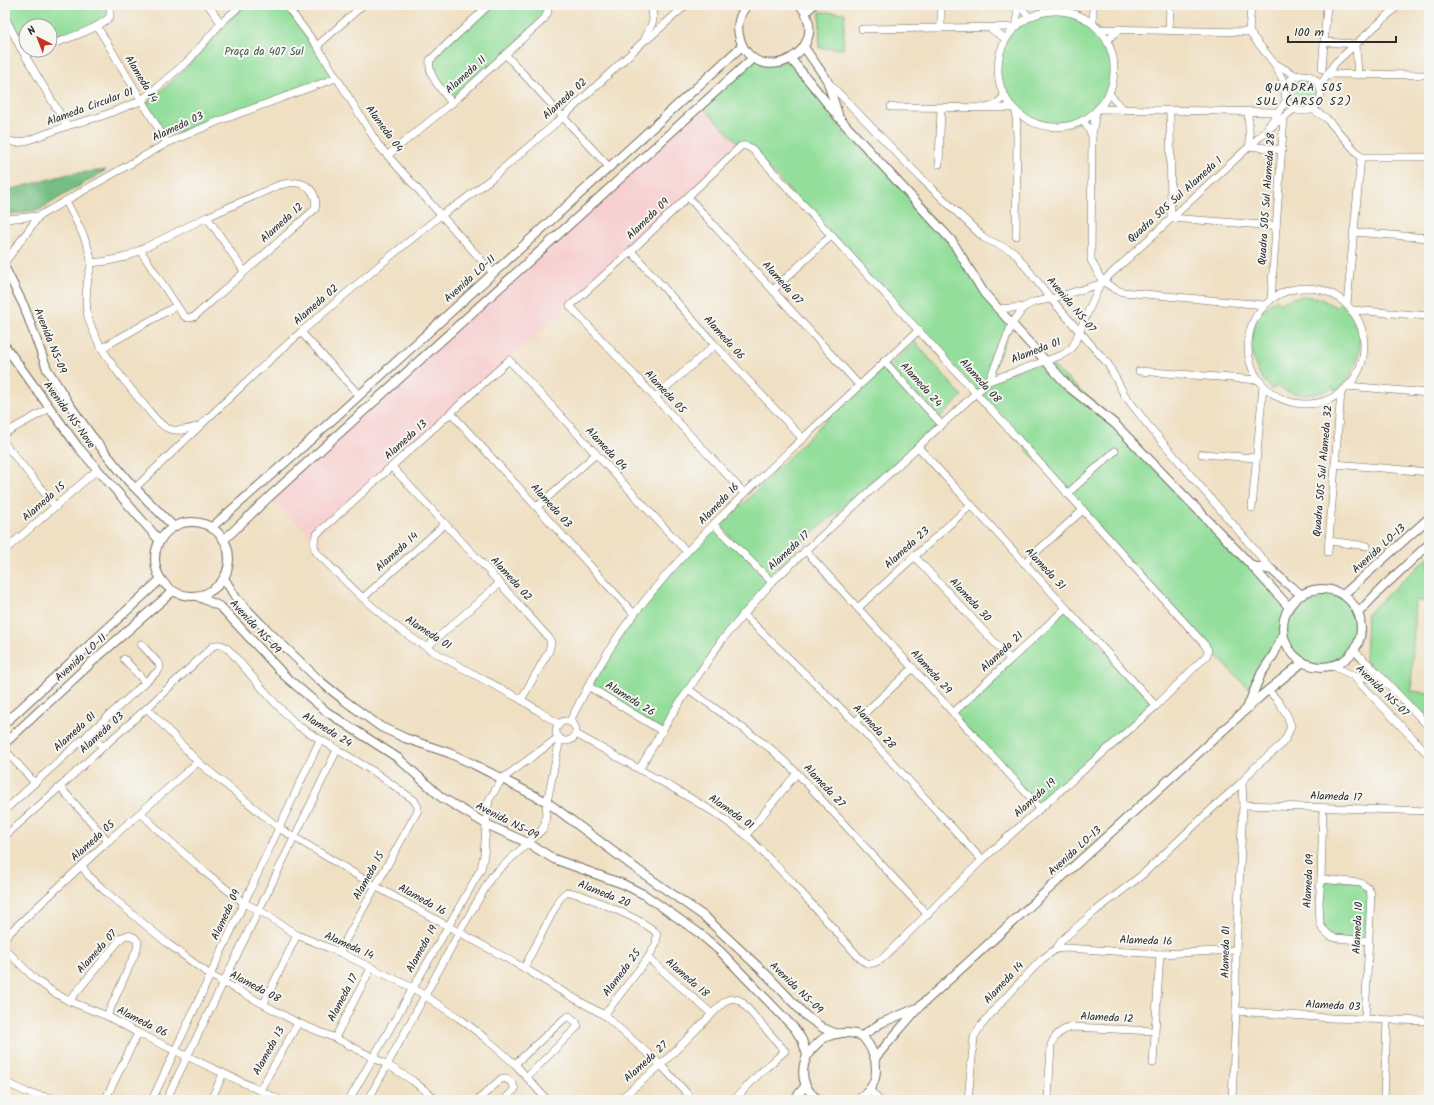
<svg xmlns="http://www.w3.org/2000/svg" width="1434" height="1105" viewBox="0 0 1434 1105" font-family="Kalam,sans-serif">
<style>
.built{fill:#f7cfd0}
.green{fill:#92de9a;stroke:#5e8462}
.forest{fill:#75bd82;stroke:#507456}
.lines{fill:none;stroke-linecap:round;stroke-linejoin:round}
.minor-casing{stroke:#706a60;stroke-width:8}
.tertiary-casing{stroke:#706a60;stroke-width:10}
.minor{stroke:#fff;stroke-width:7}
.tertiary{stroke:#fff;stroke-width:8}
.labels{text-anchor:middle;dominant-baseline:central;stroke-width:4;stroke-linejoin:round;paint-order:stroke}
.park-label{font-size:11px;fill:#455847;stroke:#f6f6f2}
.street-label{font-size:11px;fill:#2b2b2b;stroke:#f6f6f2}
.neighbourhood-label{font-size:12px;letter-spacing:1px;fill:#2b2b2b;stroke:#f6f6f2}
</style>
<rect width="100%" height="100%" fill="#f6f6f2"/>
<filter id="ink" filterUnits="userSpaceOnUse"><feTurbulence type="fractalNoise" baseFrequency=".025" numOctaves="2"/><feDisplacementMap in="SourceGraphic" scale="8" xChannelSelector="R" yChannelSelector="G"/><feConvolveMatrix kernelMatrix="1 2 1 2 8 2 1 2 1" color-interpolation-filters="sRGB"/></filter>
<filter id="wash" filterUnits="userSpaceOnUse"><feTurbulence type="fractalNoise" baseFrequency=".012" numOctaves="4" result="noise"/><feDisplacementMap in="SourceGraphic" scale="16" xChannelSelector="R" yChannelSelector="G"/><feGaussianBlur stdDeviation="0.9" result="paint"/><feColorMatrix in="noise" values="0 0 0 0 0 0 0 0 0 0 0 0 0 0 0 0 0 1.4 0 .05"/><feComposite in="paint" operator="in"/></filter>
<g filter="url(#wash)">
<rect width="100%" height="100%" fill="#f0e0c3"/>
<path class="built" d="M701,105L741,146L314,539L269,497Z"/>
<g class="green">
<path d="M5,5H106L110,17L50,44V26H26V50H36L26,54L5,12Z"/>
<path d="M245,5H285L336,78L163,137L145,105L175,79Z"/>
<path d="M489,5H546L547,16L452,103L430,70L434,56Z"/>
<circle cx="1056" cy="69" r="58"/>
<path d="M820,12L845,13L843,49L819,48Z"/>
<path d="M753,58L779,64L791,59L935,221L984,293L1012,324L989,380L1046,360L1116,422L1290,607C1300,594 1313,588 1330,590C1340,592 1348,598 1354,607C1379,645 1329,687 1295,655C1294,653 1290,651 1289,649C1286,645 1285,639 1284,634L1261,674L1248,688L1199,638L748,146H741L701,105Z"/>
<circle cx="1304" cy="94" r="14"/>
<path d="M1303,296L1319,298L1336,307L1340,303C1369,326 1364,370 1336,391L1333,387C1314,398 1295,397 1276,386L1273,390C1245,367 1243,318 1277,299L1280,303L1292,298Z"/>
<path d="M915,342L962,396L938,420L941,424L795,548L768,577L772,582L743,614L662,731L588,686L653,590L714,525L759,568L721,526L884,361L889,366Z"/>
<path d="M1429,556V601H1415L1411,691L1429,693V728L1365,660L1367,614Z"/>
<path d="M1066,608L1156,706L1040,808L953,713Z"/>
<path d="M1321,879L1361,883L1370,890L1369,941L1336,938L1325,932L1319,902Z"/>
</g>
<path class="forest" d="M106,170L39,210L5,215V191L69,174Z"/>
</g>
<g filter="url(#ink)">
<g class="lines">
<defs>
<g id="minor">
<path d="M208,5L221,23"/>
<path d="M286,5L317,46L379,146L493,273"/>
<path d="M1019,5L1029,17"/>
<path d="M1093,5V24"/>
<circle cx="1056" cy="69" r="58"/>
<path d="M5,17L20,47L67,126"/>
<path d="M97,26L167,143"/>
<path d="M1017,26V5"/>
<path d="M941,28V5"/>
<path d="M862,29L1016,27"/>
<path d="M991,29L1006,39"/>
<path d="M1099,29L1249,32"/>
<path d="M1169,30L1170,5"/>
<path d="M1249,32L1274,63L1286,86"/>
<path d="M1249,32L1251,5"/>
<path d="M648,39L686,5"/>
<path d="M1107,40L1120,29"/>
<path d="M1324,42L1356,44L1358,75"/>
<path d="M50,45C70,37 94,31 110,17V5"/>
<path d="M317,46L363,5"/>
<path d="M26,54L37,50"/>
<path d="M506,55L609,167"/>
<path d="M1274,63L1297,76"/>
<path d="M1322,69L1327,5"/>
<path d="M1327,74L1429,75"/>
<circle cx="1303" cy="93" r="18"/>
<path d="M827,81L920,177L984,238L1014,252L1051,299L1108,364L1124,394L1147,424L1272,570"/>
<path d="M1320,86L1335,63L1399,5"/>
<path d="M1109,94L1124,110"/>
<path d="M452,103C443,91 427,76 430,60L489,5"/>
<path d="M891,107L1013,108"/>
<path d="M989,107L995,105L1005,96"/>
<path d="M1098,109L1277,112"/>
<path d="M1312,109L1326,118L1361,157"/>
<path d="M1170,110L1171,218L1276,226"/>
<path d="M1016,111L1017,138L1016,236"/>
<path d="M1096,111L1092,135L1091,260L1102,281L1117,290L1123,292L1264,305"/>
<path d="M1248,112L1250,146L1282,150"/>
<path d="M1083,120L1092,135"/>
<path d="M1268,127L1286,101"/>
<path d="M5,140L17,143L26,141L67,126L102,116L141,101L189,60L221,23L241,5"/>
<path d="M388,155L452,103L544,19L548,12L547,5"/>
<path d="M1361,157H1429"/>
<path d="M939,164L941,107"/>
<path d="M688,197L859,385"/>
<path d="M66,201C74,217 91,246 91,263C91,268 89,273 88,278C86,291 85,304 88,317C97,349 124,381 145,406C152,414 159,425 169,429C179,432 189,429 199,426"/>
<path d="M39,216L167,143L219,121L336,78"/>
<path d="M207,217L244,271"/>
<path d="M5,219L39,216L5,262"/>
<path d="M1353,232L1429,238"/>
<path d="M631,251L715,345L803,439"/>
<path d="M91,263L108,261L126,257L207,217L279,185C285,184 292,182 298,183C311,185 318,197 315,209L194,317L187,318L183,315L140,250"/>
<circle cx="1306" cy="346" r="58"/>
<path d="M773,290L832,235"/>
<path d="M1271,299L1284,117"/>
<path d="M1347,304L1361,157"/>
<path d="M998,309L1024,307L1034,302L1051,299L1100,284L1265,132L1294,109"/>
<path d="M1352,310L1429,316"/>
<path d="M301,332L359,395"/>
<path d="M102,348L176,306"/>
<path d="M884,361L941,424"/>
<path d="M1139,371L1258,380"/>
<path d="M989,381L1012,324L1024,307"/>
<path d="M1347,386L1429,393"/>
<path d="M655,397L715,345"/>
<path d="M451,413L634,614"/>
<path d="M5,433L50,408"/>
<path d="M5,444L56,507"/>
<path d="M918,447L1156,706"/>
<path d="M1202,454L1256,458"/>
<path d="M1335,464L1429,472"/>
<path d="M392,467L477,558L549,638L551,642L549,651L521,700"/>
<path d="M135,488L248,380L301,332L381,264L441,215L460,203L492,178L563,117L644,41L653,21L652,5"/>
<path d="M1067,494L1115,451"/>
<path d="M537,507L596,454"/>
<path d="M1252,508L1263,386"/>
<path d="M714,525L772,582"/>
<path d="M1329,541L1367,546"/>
<path d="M5,550L97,470"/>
<path d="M805,550L1040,808"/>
<path d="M1328,552L1341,392"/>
<path d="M914,556L1010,659"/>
<path d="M1024,563L1083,510"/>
<path d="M364,597L445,524"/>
<path d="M858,608L971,505"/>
<path d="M743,614L855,722L982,860"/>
<path d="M427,647L500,583"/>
<path d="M1354,651L1374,669L1429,727"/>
<path d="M124,659L145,682"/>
<path d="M1333,666L1352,675L1429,755"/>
<path d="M1352,675L1369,678L1386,684"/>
<path d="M588,686L662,731"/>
<path d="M688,689L740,726L771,749L797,773L928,915"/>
<path d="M147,708L198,762L279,828L375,886L524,968L565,993L604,1015L661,1065L693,1100"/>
<path d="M953,713L1066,608"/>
<path d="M570,721C589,684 609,646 635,613C684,549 744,494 802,439C841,403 880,366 919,330"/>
<circle cx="566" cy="731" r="10"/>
<path d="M855,722L913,668"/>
<path d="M559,724C546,716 533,707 520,699C484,679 446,661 412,638C377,614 347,583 317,553C313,546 313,541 317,534L509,360L687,552"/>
<path d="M89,733L103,747"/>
<path d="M576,734L673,788L712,811L746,835L792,882L856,954C865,964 869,967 882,959L982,860L1156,706L1207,655L1208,650L1204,644L1083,510L753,150C749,146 746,145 741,146L631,251L570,306L744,493"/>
<path d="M5,750L35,783"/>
<path d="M640,768L672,714L721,641L772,582L989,381L1062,355L1071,349L1074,344L1100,284"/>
<path d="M60,787L108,841"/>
<path d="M1243,805L1429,811"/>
<path d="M1323,808L1321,879L1319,902L1320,923L1322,928L1330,936L1336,938L1369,941"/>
<path d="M5,810L159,670L160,665L141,644"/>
<path d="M141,813L163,835L205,872L244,903L259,910L297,935L339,952L413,988L459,1018L484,1037L515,1064L547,1100"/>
<path d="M746,835L797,773"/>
<path d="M5,836L60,787L103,747L147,708L213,646C221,643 225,646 231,652L275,703L298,726L376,773L414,800L418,807V810L339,952"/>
<path d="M82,866L88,875L107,893L167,943L210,975L298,1023L335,1038L388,1065L413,1081L437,1100"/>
<path d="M1321,879L1361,883L1368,888L1371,894L1365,1019"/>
<path d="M5,937L108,841L198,762"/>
<path d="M5,949L35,979L53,992L69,1001L107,1016L138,1033L280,1100"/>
<path d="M1056,949L1063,939L1093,913L1142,875L1215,806L1242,782L1254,768L1281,745L1286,738L1291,726L1287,715L1278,701L1268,690"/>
<path d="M648,958L712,1014"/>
<path d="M524,968L560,898L567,892C581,893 649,922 657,934L656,944L648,958L604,1015"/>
<path d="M69,1001L122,937L128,935L134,937L138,942L137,949L107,1016"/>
<path d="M264,1003L297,935"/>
<path d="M1236,1011L1331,1018L1429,1021"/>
<path d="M335,1038L371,968"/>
<path d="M1153,1063L1160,954"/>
<path d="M515,1064L565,1018L569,1016L576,1022L578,1026L527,1077"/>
<path d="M5,1082L28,1093L60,1100"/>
<path d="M869,1089L879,1100"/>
<path d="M260,1090L298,1023"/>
<path d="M105,1100L138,1033"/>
<path d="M152,1100L320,740"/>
<path d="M166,1100L337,750"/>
<path d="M211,1100L223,1074"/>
<path d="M349,1100L481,869L484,855L487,812L489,800L502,779L559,737"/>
<path d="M368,1100L459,933L492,876L542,830L545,823L547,802L560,739"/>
<path d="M478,1100L501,1079L505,1078L512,1083L515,1089L504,1100"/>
<path d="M619,1100L661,1065L723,1003C729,998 734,997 741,1001L785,1051L759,1074L734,1100"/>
<path d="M968,1100L974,1037L980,1027L995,1009L1041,960L1056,949L1066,948L1160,954L1236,950"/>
<path d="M1048,1100L1051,1045C1055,1034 1062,1029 1073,1027L1154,1031"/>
<path d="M1232,1100L1236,1011V950L1243,805L1242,782"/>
<path d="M1384,1100L1387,1020"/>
</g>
<g id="tertiary">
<path d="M747,5C739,15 736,27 740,39C757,92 836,50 800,5"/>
<path d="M806,12L813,5"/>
<path d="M804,47L827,80L838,114"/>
<path d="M791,59L840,119L952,241L984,293L1012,324L1070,388L1115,424L1252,566L1289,607"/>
<path d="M5,268L24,306L47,369L69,404L91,435L129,482L174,527"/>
<path d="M5,346L78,447L160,541"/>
<circle cx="192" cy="559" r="37"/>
<path d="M211,528L306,444L742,46"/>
<path d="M224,540L269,497L753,58"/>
<path d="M1252,566L1272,570L1286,583L1302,595"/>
<path d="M224,578L236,598L261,624L320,681L345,701L381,727L405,738L449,753L473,764L547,802L638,870L705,917L768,976L806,1016L823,1028L837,1034"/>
<circle cx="1322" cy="628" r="39"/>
<path d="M1343,595L1429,518"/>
<path d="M197,596L221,607L285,676L327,712L398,758L441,797L486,824L528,843L554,859L623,884L645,895L699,933L720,951L795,1029L802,1040L807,1055"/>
<path d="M1358,613L1383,587L1429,544"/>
<path d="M1247,708L1261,674L1274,654L1283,634"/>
<path d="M5,723L161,579"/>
<path d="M5,743L93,661L173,591"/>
<path d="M862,1036L881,1023L917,1008"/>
<path d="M875,1058L919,1007L1262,695L1303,662"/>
<path d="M794,1100L806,1085"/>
<path d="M819,1100C797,1085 799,1059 818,1043C821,1040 825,1037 829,1036C839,1032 851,1032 862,1036C880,1056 883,1085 857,1100"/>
</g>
</defs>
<use href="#minor" class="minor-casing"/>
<use href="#tertiary" class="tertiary-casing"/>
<use href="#minor" class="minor"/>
<use href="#tertiary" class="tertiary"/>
</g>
</g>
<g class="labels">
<g class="park-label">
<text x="264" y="52">Praça da 407 Sul</text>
</g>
<g class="street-label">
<text transform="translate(466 75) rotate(-42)">Alameda 11</text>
<text transform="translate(141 79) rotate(59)">Alameda 14</text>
<text transform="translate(565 99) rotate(-42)">Alameda 02</text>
<text transform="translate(90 107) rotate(-20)">Alameda Circular 01</text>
<text transform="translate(178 127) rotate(-25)">Alameda 03</text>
<text transform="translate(384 129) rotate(54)">Alameda 04</text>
<text transform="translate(1267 199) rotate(-86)">Quadra 505 Sul Alameda 28</text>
<text transform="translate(1175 200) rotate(-42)">Quadra 505 Sul Alameda 1</text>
<text transform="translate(648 219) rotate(-44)">Alameda 09</text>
<text transform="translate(282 223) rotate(-42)">Alameda 12</text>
<text transform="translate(470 279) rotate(-42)">Avenida LO-11</text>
<text transform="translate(782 283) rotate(48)">Alameda 07</text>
<text transform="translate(316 305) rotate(-41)">Alameda 02</text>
<text transform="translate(1071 305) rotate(50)">Avenida NS-07</text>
<text transform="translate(724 338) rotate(48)">Alameda 06</text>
<text transform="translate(50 341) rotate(68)">Avenida NS-09</text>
<text transform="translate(1036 351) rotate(-21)">Alameda 01</text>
<text transform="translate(980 381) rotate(48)">Alameda 08</text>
<text transform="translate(921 385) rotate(48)">Alameda 24</text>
<text transform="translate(665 392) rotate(47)">Alameda 05</text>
<text transform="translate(69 415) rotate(54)">Avenida NS Nove</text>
<text transform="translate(406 440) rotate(-42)">Alameda 13</text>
<text transform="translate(606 449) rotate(47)">Alameda 04</text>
<text transform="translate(1323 471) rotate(-85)">Quadra 505 Sul Alameda 32</text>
<text transform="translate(44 502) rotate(-41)">Alameda 15</text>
<text transform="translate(719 504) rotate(-46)">Alameda 16</text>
<text transform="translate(551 506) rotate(48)">Alameda 03</text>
<text transform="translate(907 548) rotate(-42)">Alameda 23</text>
<text transform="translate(1379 549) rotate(-42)">Avenida LO-13</text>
<text transform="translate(789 551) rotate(-43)">Alameda 17</text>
<text transform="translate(397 552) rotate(-42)">Alameda 14</text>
<text transform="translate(1045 569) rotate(47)">Alameda 31</text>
<text transform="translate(511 579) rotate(48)">Alameda 02</text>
<text transform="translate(970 600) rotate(47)">Alameda 30</text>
<text transform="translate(255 627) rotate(47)">Avenida NS-09</text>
<text transform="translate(428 633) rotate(33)">Alameda 01</text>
<text transform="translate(1002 652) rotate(-43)">Alameda 21</text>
<text transform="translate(81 658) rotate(-42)">Avenida LO-11</text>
<text transform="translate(931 672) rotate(48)">Alameda 29</text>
<text transform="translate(1382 691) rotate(44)">Avenida NS-07</text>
<text transform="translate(630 699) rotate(32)">Alameda 26</text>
<text transform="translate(874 727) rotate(47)">Alameda 28</text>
<text transform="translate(327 730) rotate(32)">Alameda 24</text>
<text transform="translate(75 732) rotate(-42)">Alameda 01</text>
<text transform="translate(102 733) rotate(-42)">Alameda 03</text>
<text transform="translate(824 786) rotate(47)">Alameda 27</text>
<text transform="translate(1336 797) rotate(2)">Alameda 17</text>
<text transform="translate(1035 798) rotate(-42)">Alameda 19</text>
<text transform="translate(731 812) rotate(35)">Alameda 01</text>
<text transform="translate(507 821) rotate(27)">Avenida NS-09</text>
<text transform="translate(93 841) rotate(-42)">Alameda 05</text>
<text transform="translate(1075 851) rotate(-42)">Avenida LO-13</text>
<text transform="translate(369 876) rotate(-61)">Alameda 15</text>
<text transform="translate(1309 881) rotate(-87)">Alameda 09</text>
<text transform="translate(604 894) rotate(22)">Alameda 20</text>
<text transform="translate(422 900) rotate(29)">Alameda 16</text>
<text transform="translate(226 915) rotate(-65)">Alameda 09</text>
<text transform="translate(1358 928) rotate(-87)">Alameda 10</text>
<text transform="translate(1146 941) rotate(2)">Alameda 16</text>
<text transform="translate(349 946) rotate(24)">Alameda 14</text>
<text transform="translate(422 949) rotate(-61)">Alameda 19</text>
<text transform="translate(97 952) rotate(-48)">Alameda 07</text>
<text transform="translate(1226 952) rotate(-89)">Alameda 01</text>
<text transform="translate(622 973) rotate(-53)">Alameda 25</text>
<text transform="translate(687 978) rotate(41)">Alameda 18</text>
<text transform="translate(1004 983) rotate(-47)">Alameda 14</text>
<text transform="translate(255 987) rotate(28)">Alameda 08</text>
<text transform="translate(796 988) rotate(44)">Avenida NS-09</text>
<text transform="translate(343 998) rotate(-62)">Alameda 17</text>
<text transform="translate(1333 1006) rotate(3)">Alameda 03</text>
<text transform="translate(1107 1018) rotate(3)">Alameda 12</text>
<text transform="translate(142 1022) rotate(27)">Alameda 06</text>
<text transform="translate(269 1051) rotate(-61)">Alameda 13</text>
<text transform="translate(646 1062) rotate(-42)">Alameda 27</text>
</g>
<g class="neighbourhood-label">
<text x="1304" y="87">QUADRA 505<tspan x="1304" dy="14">SUL (ARSO 52)</tspan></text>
</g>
</g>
<rect width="1434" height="1105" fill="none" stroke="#f6f6f2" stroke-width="20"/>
<g transform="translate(38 38) rotate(318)"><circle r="19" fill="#f6f6f2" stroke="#a5a5a2"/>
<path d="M0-3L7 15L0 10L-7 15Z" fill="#c8321e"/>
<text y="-6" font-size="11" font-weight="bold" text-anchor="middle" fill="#2b2b2b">N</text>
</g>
<path d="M1288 36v6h108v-6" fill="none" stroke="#2b2b2b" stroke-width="2"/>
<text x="1294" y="36" font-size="12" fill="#2b2b2b" stroke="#f6f6f2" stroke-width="3" paint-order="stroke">100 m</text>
</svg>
